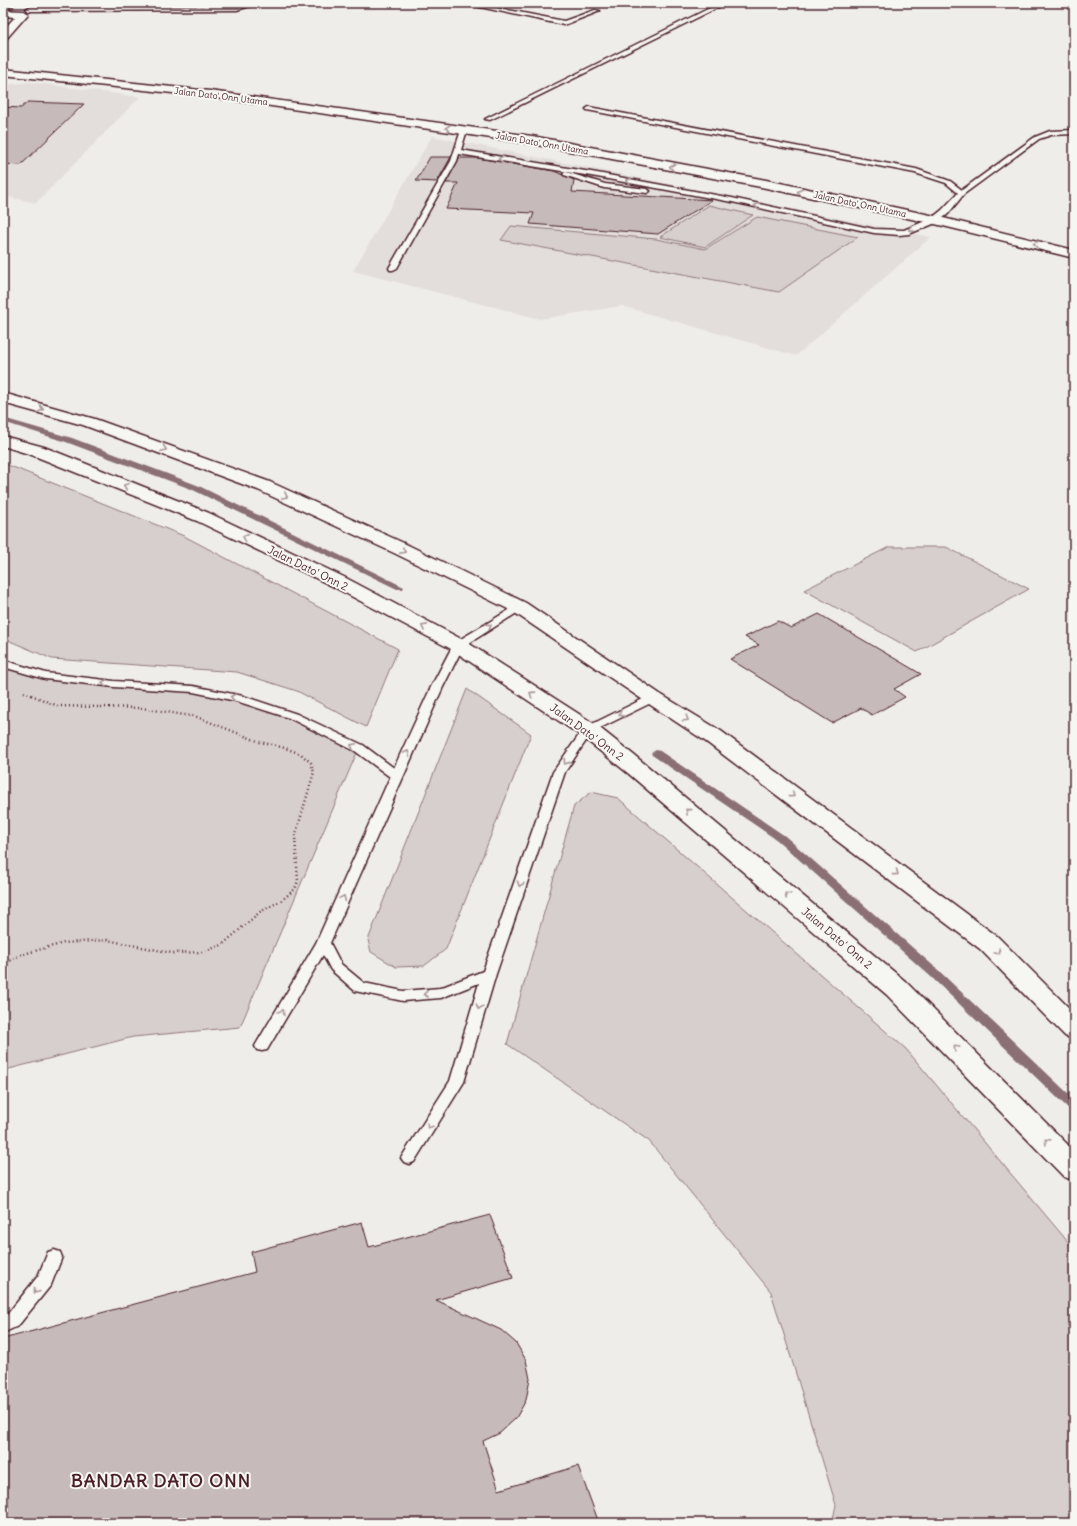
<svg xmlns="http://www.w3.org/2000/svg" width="1077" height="1526" viewBox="0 0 1077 1526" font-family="Delius,sans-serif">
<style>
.built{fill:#e3dedc}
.green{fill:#d7cfce;stroke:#90777c}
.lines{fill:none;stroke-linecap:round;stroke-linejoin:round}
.stream{fill:#8a6f74;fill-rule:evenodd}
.building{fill:#c6babb;stroke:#4a1f2b}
.lane-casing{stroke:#4a1f2b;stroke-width:3}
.street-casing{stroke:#4a1f2b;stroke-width:3}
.primary-casing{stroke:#4a1f2b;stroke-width:3}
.path{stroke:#4a1f2b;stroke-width:2.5;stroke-dasharray:1 3;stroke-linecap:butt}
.lane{fill:#f6f6f2;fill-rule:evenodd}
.street{fill:#f6f6f2;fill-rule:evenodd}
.primary{fill:#f6f6f2;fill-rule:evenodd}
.oneway{stroke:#a99598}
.labels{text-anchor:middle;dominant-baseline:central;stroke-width:4;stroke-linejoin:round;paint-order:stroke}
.far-street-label{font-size:9px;fill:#4a1f2b;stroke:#f6f6f2}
.street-label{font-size:11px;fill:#4a1f2b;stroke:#f6f6f2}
.near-district-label{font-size:18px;font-weight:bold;letter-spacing:1px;fill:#4a1f2b;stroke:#f6f6f2}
</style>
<rect width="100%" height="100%" fill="#efedea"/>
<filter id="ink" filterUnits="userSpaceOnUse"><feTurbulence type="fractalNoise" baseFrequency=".025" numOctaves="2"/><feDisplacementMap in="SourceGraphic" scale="8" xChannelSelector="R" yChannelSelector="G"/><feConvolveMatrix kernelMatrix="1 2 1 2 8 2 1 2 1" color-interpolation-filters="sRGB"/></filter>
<g filter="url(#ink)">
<g class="built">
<path d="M30,82L140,97L36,203L3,196V85Z"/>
<path d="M432,136L931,237L796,356L622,306L540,319L353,271Z"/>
</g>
<g class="green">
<path d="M709,205L753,215L705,247L660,237Z"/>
<path d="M757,217L858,237L779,292L501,240L511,226L656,239L705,249Z"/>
<path d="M3,463L184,536L398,649L366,727L297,691L237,672L52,659L3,638Z"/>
<path d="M889,547H946L1029,589L917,652L804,590Z"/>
<path d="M3,661L40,673L123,683L190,685L237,695L286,713L358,750L240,1027L133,1037L9,1069L3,1072Z"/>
<path d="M467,689L531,734L446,949L424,966L396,967L371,952L368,940Z"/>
<path d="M591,792L618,798L906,1049L1074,1249V1523H832L836,1505L771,1292L649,1141L507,1044L574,806Z"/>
</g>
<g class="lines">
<g class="stream">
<path d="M7,3H11L15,7L3,16V13L10,7Z"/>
<path d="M3,418L72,438L197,485L404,587L403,589H397L191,489L66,442L3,422Z"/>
<path d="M656,750L660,751L785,836L937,969L1074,1099V1112L1070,1110L929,975L777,840L652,755L651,753Z"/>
</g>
</g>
<g class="building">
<path d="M28,102L84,104L21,165L3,164V107L21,108Z"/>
<path d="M430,157H451L437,182L416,181Z"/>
<path d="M459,158H477L554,171L574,180L572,192L712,200L658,234L530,224L534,213L446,209L458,183H446Z"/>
<path d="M819,614L921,674L894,689L905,697L872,715L861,708L832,723L730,659L759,645L745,637L778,621L791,628Z"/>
<path d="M490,1215L513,1278L436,1300L501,1330L516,1343L526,1360L530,1379L526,1400L516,1418L500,1433L483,1441L499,1490L578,1466L599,1523H3V1339L255,1272L251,1252L362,1222L369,1247Z"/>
</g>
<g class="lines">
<defs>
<g id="lane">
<path d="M251,3H260L237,10L29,11L26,9L29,7L237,6Z"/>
<path d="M461,3H472L564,21L595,10L600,11L564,25Z"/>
<path d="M720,3H727L490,120L485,119Z"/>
<path d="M589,107L916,169L950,181L962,190L1035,137L1050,131L1074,130V134L1051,135L1039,139L964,194L948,214L938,222L909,234L899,235L874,233L732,202L597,177L459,154L457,161L397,268L393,270H390L389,268L451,161L461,130L464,128L467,130L461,150L597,173L732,198L874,229L904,230L932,218L942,210L958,193L946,183L915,173L587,110L586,109Z"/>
<path d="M566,172L605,184L647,189L650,191L647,193L604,188L564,175L563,174Z"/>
<path d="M519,604L523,605L524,607L523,609L463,647L443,687L330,943L341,964L364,983L403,991L440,988L483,971L553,772L584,728L649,696H657L659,698L657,700L592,732L565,772L496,974L464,1082L414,1162L409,1164L404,1162L401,1158L450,1081L479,983L441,998L403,1001L355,991L331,970L323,955L267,1050L262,1051L257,1050L255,1046L316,943L390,777L355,751L289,718L236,701L193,692L114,687L45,679L3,667V660L46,673L114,681L193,686L243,696L297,714L363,745L394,768L431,687L454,643Z"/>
<path d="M54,1250L60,1252L62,1257L51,1285L18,1326L3,1333V1317L6,1316L38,1276L48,1252Z"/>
</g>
<path id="street" d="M3,10L23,11L28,14L7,38L3,39V30L15,17L3,16Z"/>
<g id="primary">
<path d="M3,69L210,91L532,136L766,180L935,216L1074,250V258L935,224L766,188L532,144L210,97L3,75Z"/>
<path d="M3,393L95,419L270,482L408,545L526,603L660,694L721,731L998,937L1074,1013V1039L1065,1036L980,949L705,741L646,702L512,611L394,553L258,490L83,425L3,403Z"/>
<path d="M3,436L44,447L209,513L346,578L465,641L596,725L645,764L905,981L1074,1151V1180L1064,1177L887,995L629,774L580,735L451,649L332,586L197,521L32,455L3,446Z"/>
</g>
</defs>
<use href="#lane" class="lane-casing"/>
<use href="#street" class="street-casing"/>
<use href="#primary" class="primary-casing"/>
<path class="path" d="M3,965L20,955L64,943L107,940L172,953L202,952L222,945L260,912L282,900L295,889L298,881L295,837L314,772L311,763L301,754L285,748L260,742L197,717L142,708L58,706L24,692"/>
<use href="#lane" class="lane"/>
<use href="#street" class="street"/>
<use href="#primary" class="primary"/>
</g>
<defs><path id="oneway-chevron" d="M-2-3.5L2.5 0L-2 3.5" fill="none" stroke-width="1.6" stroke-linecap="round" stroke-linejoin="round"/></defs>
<g class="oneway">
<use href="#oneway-chevron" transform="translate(448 128) rotate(-172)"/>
<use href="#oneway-chevron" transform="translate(501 159) rotate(-171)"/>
<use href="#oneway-chevron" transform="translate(672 167) rotate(-169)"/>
<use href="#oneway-chevron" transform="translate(629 181) rotate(-169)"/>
<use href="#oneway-chevron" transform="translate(800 192) rotate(-168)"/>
<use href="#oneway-chevron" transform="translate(757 206) rotate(-168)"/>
<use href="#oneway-chevron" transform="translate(911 229) rotate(156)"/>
<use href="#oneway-chevron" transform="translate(1036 244) rotate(-166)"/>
<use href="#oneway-chevron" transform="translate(41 409) rotate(15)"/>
<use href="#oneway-chevron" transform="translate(164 449) rotate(20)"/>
<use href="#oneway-chevron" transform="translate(126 486) rotate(-158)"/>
<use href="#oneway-chevron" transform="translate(285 496) rotate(25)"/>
<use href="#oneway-chevron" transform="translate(245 537) rotate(-154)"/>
<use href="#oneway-chevron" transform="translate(403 551) rotate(26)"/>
<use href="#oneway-chevron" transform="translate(489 626) rotate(-32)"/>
<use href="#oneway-chevron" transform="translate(424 627) rotate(-152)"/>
<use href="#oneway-chevron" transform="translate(104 683) rotate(-173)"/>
<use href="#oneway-chevron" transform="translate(532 694) rotate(-147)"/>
<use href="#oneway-chevron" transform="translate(233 697) rotate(-168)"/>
<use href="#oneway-chevron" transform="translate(621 714) rotate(154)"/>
<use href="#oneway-chevron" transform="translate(686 719) rotate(32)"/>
<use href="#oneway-chevron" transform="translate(353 746) rotate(-153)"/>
<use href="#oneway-chevron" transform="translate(407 753) rotate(-66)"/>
<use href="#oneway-chevron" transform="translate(566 762) rotate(125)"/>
<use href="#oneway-chevron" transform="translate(792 795) rotate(37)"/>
<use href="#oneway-chevron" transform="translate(688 811) rotate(-140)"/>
<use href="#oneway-chevron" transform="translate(896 873) rotate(37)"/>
<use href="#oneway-chevron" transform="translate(520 884) rotate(109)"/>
<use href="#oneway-chevron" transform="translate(787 895) rotate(-140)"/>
<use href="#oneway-chevron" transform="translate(343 898) rotate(-66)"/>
<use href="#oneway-chevron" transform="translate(998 952) rotate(45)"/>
<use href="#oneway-chevron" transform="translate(426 994) rotate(175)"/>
<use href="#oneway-chevron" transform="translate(479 1007) rotate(107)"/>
<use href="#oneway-chevron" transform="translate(282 1012) rotate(-59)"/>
<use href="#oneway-chevron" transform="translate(956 1048) rotate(-135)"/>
<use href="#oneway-chevron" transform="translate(429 1126) rotate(122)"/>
<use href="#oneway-chevron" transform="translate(1047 1141) rotate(-135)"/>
<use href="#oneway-chevron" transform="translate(36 1291) rotate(128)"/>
</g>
</g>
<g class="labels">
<g class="far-street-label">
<text transform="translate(221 96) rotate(7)">Jalan Dato' Onn Utama</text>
<text transform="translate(542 143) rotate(10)">Jalan Dato' Onn Utama</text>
<text transform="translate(860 204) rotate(12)">Jalan Dato' Onn Utama</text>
</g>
<g class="street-label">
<text transform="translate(308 568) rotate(26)">Jalan Dato' Onn 2</text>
<text transform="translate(587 732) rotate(36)">Jalan Dato' Onn 2</text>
<text transform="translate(837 938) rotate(40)">Jalan Dato' Onn 2</text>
</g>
<g class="near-district-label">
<text x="161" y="1480">BANDAR DATO ONN</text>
</g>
</g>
<rect width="1077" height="1526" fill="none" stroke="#f6f6f2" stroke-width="16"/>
<rect x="8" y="8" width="1061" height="1510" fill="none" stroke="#4a1f2b" stroke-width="1.5" filter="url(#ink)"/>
</svg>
